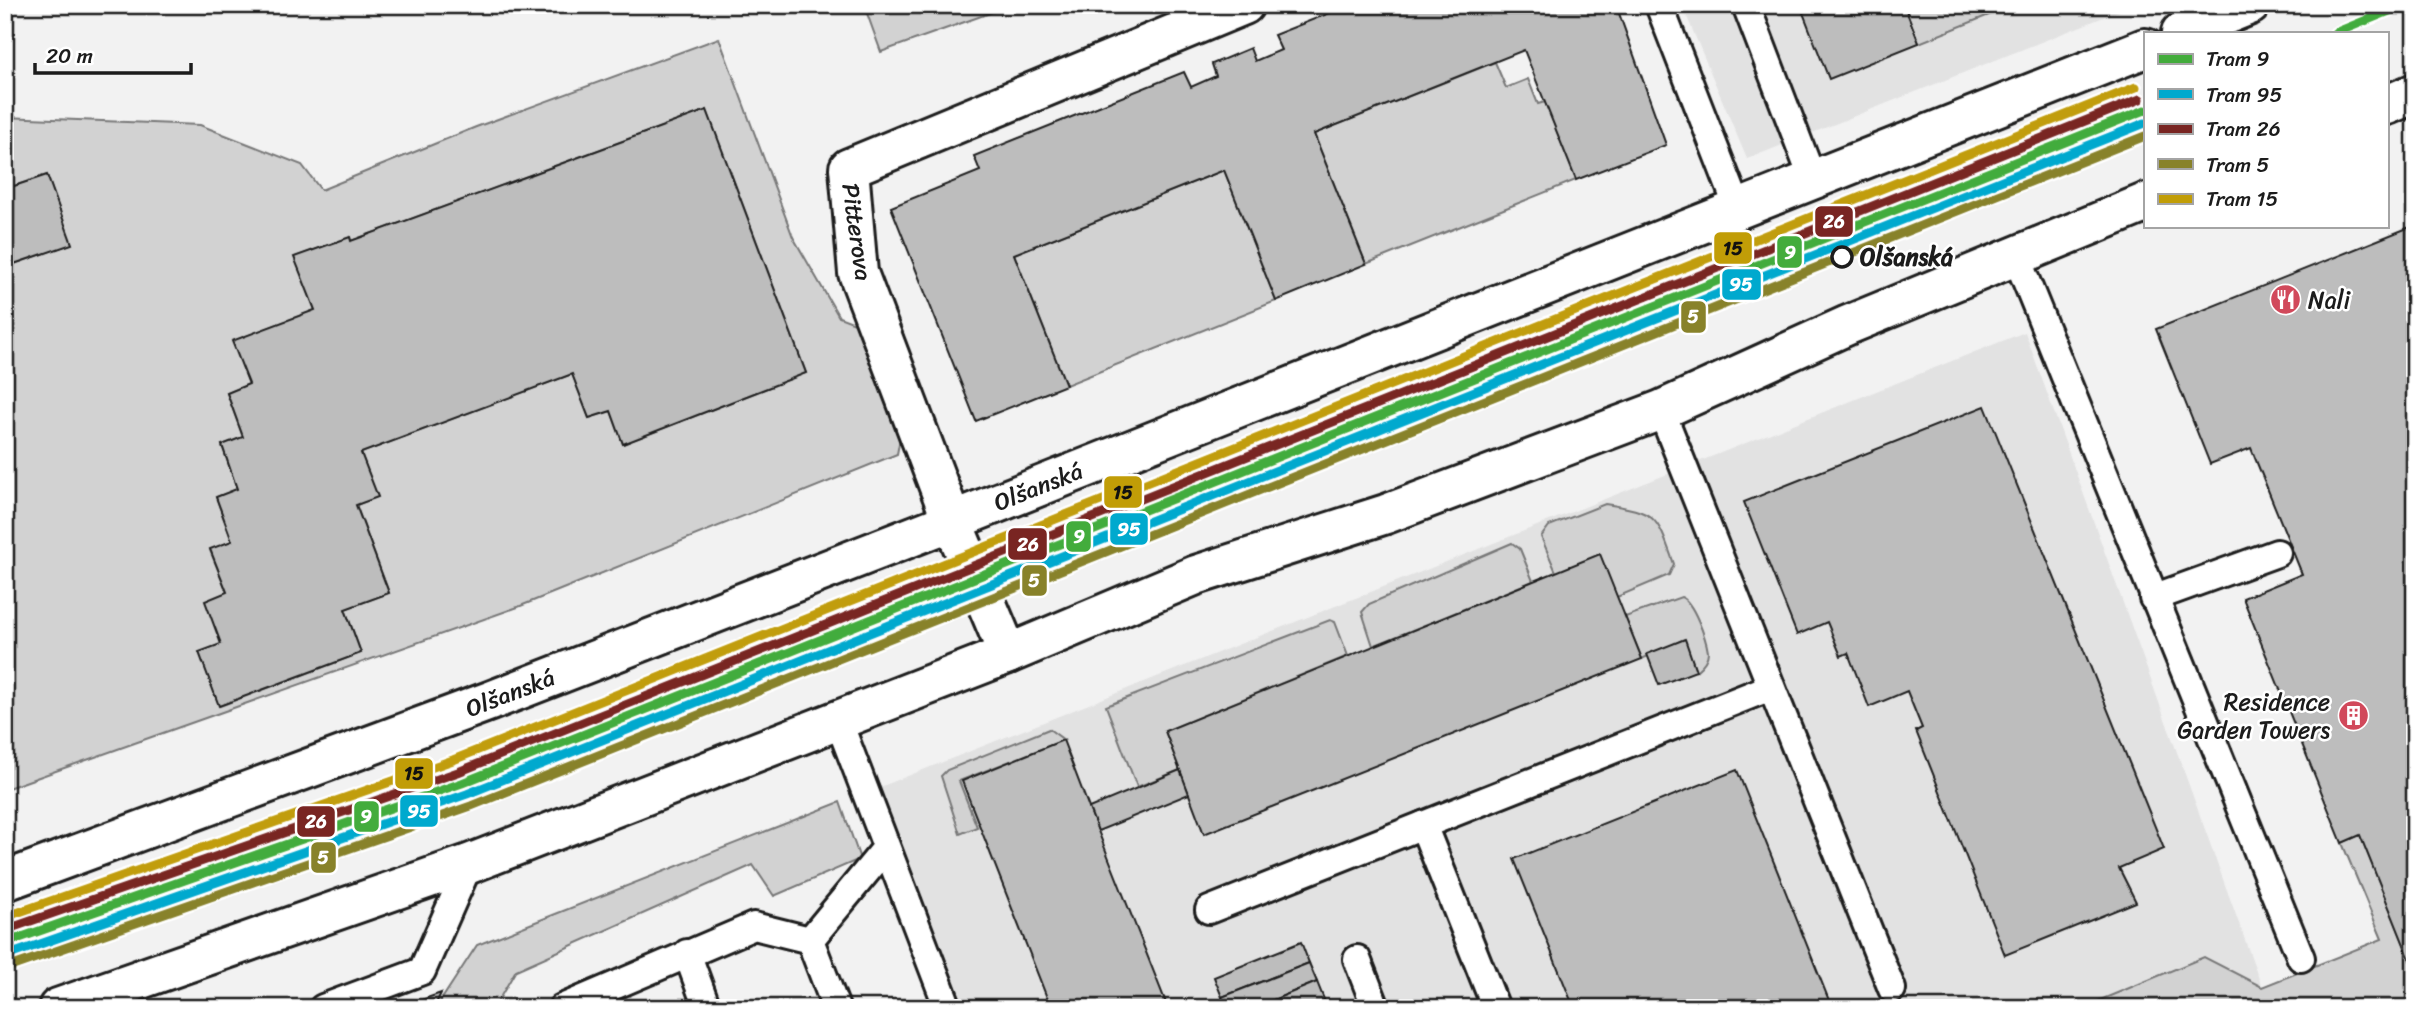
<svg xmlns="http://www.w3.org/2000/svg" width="2420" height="1013" viewBox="0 0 2420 1013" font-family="Sriracha,sans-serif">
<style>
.built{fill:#e2e2e2}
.green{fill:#d2d2d2;stroke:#777;stroke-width:2;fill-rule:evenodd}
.building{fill:#bdbdbd;stroke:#1c1c1c;stroke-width:2}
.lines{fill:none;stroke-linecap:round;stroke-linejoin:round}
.lane-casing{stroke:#1c1c1c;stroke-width:32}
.street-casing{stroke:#1c1c1c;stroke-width:44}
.secondary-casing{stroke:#1c1c1c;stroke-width:44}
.lane{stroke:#fff;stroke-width:26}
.street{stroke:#fff;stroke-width:38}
.secondary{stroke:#fff;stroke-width:38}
.tram-1-casing{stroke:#fff;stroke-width:14}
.tram-2-casing{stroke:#fff;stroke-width:14}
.tram-3-casing{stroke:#fff;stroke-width:14}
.tram-4-casing{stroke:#fff;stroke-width:14}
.tram-5-casing{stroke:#fff;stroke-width:14}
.tram-1{stroke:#43ac3c;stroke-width:9}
.tram-2{stroke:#00a9ce;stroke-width:9}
.tram-3{stroke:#792522;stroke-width:9}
.tram-4{stroke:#88822a;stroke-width:9}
.tram-5{stroke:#c19d07;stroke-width:9}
.stop-dot{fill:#fff;stroke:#1c1c1c;stroke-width:3.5}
.labels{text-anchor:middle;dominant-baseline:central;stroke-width:5;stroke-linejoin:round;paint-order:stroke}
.street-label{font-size:24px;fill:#1c1c1c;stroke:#fff}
.stop-label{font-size:24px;font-weight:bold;fill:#1c1c1c;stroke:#fff;text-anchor:start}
.poi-label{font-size:24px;fill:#1c1c1c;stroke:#fff;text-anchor:start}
.line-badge{stroke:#fff;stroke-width:2.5}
.badge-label{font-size:19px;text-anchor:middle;font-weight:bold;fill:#fff}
.pale-badge-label{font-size:19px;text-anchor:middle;font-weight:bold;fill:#111}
</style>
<rect width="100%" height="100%" fill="#f2f2f2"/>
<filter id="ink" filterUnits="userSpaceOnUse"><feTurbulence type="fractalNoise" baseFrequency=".0143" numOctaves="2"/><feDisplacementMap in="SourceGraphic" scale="14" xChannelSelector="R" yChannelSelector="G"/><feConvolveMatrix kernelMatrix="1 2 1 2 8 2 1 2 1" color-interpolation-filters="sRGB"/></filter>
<g filter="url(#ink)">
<g class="built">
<path d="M1682,5H2134L1747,159Z"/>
<path d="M2025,332L2262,987L2204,957L2081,1008H960L875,789Z"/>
</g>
<g class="green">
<path d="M864,5H1012L881,52Z"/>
<path d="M1904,5H2014L1919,43Z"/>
<path d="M719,38L793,237L839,317L855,323L900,438L897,454L518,607L5,789V267L71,244L47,175L5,189V117L200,125L302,165L321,190L476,127ZM707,110L806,373L623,444L611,411L589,418L572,374L361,453L377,497L356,505L389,593L345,609L361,653L220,706L200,653L221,644L227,592L210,550L232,541L216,497L237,489L222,445L243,437L227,393L249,384L233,341L315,310L295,257L350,237L351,241Z"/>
<path d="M1495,62L1506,88L1528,79L1538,104L1545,102L1576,180L1366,264L1314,134Z"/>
<path d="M1224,170L1276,301L1066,385L1014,254Z"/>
<path d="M1605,504C1657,512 1657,516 1674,564L1669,575L1617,597L1556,572L1541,537L1549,526Z"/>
<path d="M1512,543L1520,549L1533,581L1373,646L1362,612L1369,604Z"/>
<path d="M1681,597C1693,601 1706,638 1708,652C1708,660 1702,666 1696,671L1684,639L1642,659L1625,617Z"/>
<path d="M1330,620L1335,622L1348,656L1165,731L1180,770L1137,787L1106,706Z"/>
<path d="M1049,729L1064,740L959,781L977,827L960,834L941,776L947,770Z"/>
<path d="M840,802L860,859L774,896L753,865L516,970L494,1008H436L477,945Z"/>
<path d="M2360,835L2415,972V1008H2081L2204,957L2262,987L2382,939L2342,843Z"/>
</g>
<g class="building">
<path d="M1339,5H1616L1666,145L1576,180L1524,50L1314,134L1366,264L1276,301L1224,170L1014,254L1066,385L976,421L891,207L980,171L974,156L1184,72L1191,87L1216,76L1212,64L1250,48L1255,61L1281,50L1274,35L1340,9Z"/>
<path d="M1800,5H1904L1919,43L1829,79Z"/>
<path d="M707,110L806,373L623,444L611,411L589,418L572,374L361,453L378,497L356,505L389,593L345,609L361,653L219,706L199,652L221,644L205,601L227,592L210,549L232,541L216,497L237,489L222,445L243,437L227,393L249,384L232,341L315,310L294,257L350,237L351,241Z"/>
<path d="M47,175L72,244L5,267V189Z"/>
<path d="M2415,225V972L2360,835L2342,843L2243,598L2302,574L2251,448L2210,464L2156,329Z"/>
<path d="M1985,406L2164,849L2119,868L2136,902L2005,955L1916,731L1922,728L1907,691L1869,707L1848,653L1841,656L1827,622L1797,635L1744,502Z"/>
<path d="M1600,554L1642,659L1204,834L1165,731Z"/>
<path d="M1685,639L1696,671L1659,685L1647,654Z"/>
<path d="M1063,740L1089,808L1168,1008H1051L962,781Z"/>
<path d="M1180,770L1189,794L1098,831L1089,808Z"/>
<path d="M1737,770L1832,1008H1574L1514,859Z"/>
<path d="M1301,942L1309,963L1222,997L1214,977Z"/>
<path d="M1309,963L1317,982L1254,1008H1226L1222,997Z"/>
<path d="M1317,982L1325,1002L1311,1008H1254Z"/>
<path d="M441,993L434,1008H399Z"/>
</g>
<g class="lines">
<defs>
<g id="lane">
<path d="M1659,5L1738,208"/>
<path d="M1746,5L1813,180"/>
<path d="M2016,256L2301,958"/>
<path d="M1661,410L1892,989"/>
<path d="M2153,598L2277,553"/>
<path d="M838,720L948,1008"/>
<path d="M1423,825L1496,1008"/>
<path d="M1209,910L1771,687"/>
<path d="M687,953L707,1008"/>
<path d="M1357,959L1376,1008"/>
<path d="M323,1008L422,971L469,864"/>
<path d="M562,1008L754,926L810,940"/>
<path d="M836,1008L810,940L886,848"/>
</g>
<path id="street" d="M1008,654L952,521L858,273L849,168L1244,5"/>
<g id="secondary">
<path d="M2181,33L2250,5"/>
<path d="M2387,105L2415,93"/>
<path id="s1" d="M5,881L490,701L952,521L2145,48"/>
<path d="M58,1008L469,864L1008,654L1196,575L1386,514L1661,410L1848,325L2145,203"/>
</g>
</defs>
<use href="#lane" class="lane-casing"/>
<use href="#street" class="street-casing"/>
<use href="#secondary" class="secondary-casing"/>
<use href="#lane" class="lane"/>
<use href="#street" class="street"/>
<use href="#secondary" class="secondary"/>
<defs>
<g id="tram-1">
<path d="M2335,33L2404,5"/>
<path d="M5,943L462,783L2145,110"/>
</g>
<path id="tram-2" d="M9,955L467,794L2145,123"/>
<path id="tram-3" d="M5,930L458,772L2140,99"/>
<path id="tram-4" d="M13,966L471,806L2145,136"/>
<path id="tram-5" d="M5,917L453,760L2136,87"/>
</defs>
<use href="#tram-1" class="tram-1-casing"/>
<use href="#tram-2" class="tram-2-casing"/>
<use href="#tram-3" class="tram-3-casing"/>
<use href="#tram-4" class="tram-4-casing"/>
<use href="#tram-5" class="tram-5-casing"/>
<use href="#tram-1" class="tram-1"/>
<use href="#tram-2" class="tram-2"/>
<use href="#tram-3" class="tram-3"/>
<use href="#tram-4" class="tram-4"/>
<use href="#tram-5" class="tram-5"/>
</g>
</g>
<defs>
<symbol id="restaurant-disc" viewBox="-11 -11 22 22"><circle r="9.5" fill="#d1495b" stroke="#fff"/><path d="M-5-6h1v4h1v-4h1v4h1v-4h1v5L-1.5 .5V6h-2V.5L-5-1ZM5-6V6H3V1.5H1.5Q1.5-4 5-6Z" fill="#fff"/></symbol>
<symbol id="building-disc" viewBox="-11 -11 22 22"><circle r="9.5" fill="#d1495b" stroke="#fff"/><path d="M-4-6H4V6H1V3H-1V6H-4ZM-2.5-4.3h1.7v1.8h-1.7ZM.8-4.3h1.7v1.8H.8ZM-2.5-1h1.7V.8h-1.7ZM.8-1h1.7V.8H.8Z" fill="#fff"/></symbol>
</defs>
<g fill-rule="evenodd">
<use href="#restaurant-disc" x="2268" y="282" width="35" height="35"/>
<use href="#building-disc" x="2336" y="698" width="35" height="35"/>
</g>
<circle class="stop-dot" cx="1842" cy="257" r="10"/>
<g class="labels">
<g class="street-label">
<text transform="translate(857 232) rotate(82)">Pitterova</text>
<text stroke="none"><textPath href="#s1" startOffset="1106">Olšanská</textPath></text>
<text stroke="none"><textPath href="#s1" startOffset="539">Olšanská</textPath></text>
</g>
<g class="stop-label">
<text x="1860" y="257">Olšanská</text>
</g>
<g class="poi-label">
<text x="2308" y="300">Nali</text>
<text x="2330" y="702" text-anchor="end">Residence<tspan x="2330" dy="28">Garden Towers</tspan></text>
</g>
</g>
<g class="line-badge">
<rect x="1814" y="205" width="40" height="33" rx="7" fill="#792522"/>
<rect x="1713" y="231" width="40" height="34" rx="7" fill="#c19d07"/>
<rect x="1776" y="235" width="27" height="34" rx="7" fill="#43ac3c"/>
<rect x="1721" y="268" width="41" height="33" rx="7" fill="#00a9ce"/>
<rect x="1680" y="300" width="27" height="34" rx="7" fill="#88822a"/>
<rect x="1103" y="475" width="40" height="34" rx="7" fill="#c19d07"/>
<rect x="1109" y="512" width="40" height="34" rx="7" fill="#00a9ce"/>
<rect x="1065" y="520" width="27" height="33" rx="7" fill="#43ac3c"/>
<rect x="1007" y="527" width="41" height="34" rx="7" fill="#792522"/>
<rect x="1021" y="564" width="27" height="33" rx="7" fill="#88822a"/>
<rect x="394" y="757" width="40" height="33" rx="7" fill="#c19d07"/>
<rect x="399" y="794" width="40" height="34" rx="7" fill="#00a9ce"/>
<rect x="353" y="800" width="27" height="33" rx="7" fill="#43ac3c"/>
<rect x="296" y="805" width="40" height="33" rx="7" fill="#792522"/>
<rect x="310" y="841" width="27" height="33" rx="7" fill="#88822a"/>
</g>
<g class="badge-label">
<text x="1834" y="228">26</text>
<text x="1790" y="259">9</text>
<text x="1741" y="291">95</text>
<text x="1693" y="323">5</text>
<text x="1129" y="536">95</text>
<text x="1079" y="543">9</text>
<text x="1028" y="551">26</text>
<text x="1034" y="587">5</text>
<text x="419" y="818">95</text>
<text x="366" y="823">9</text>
<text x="316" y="828">26</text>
<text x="323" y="864">5</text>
</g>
<g class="pale-badge-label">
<text x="1733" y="255">15</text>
<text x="1123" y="499">15</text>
<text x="414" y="780">15</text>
</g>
<rect width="2420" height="1013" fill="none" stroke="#fff" stroke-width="28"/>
<rect x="14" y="14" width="2392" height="985" fill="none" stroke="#1c1c1c" stroke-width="2.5" filter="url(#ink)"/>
<rect x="2144" y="32" width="245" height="196" fill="#ffffff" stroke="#a4a4a4" stroke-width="2"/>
<rect x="2158" y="54" width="35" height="10" fill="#43ac3c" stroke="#a4a4a4" stroke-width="2"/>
<text x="2206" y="66" font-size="21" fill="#1c1c1c">Tram 9</text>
<rect x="2158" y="89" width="35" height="10" fill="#00a9ce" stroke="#a4a4a4" stroke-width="2"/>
<text x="2206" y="102" font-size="21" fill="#1c1c1c">Tram 95</text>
<rect x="2158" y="124" width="35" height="10" fill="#792522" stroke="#a4a4a4" stroke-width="2"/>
<text x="2206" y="136" font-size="21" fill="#1c1c1c">Tram 26</text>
<rect x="2158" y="159" width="35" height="10" fill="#88822a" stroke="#a4a4a4" stroke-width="2"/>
<text x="2206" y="172" font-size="21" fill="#1c1c1c">Tram 5</text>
<rect x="2158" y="194" width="35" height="10" fill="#c19d07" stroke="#a4a4a4" stroke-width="2"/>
<text x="2206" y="206" font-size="21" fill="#1c1c1c">Tram 15</text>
<path d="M35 63v10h156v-10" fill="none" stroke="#1c1c1c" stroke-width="3.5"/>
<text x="46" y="63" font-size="21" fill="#1c1c1c" stroke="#ffffff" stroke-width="5" paint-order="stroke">20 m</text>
</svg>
